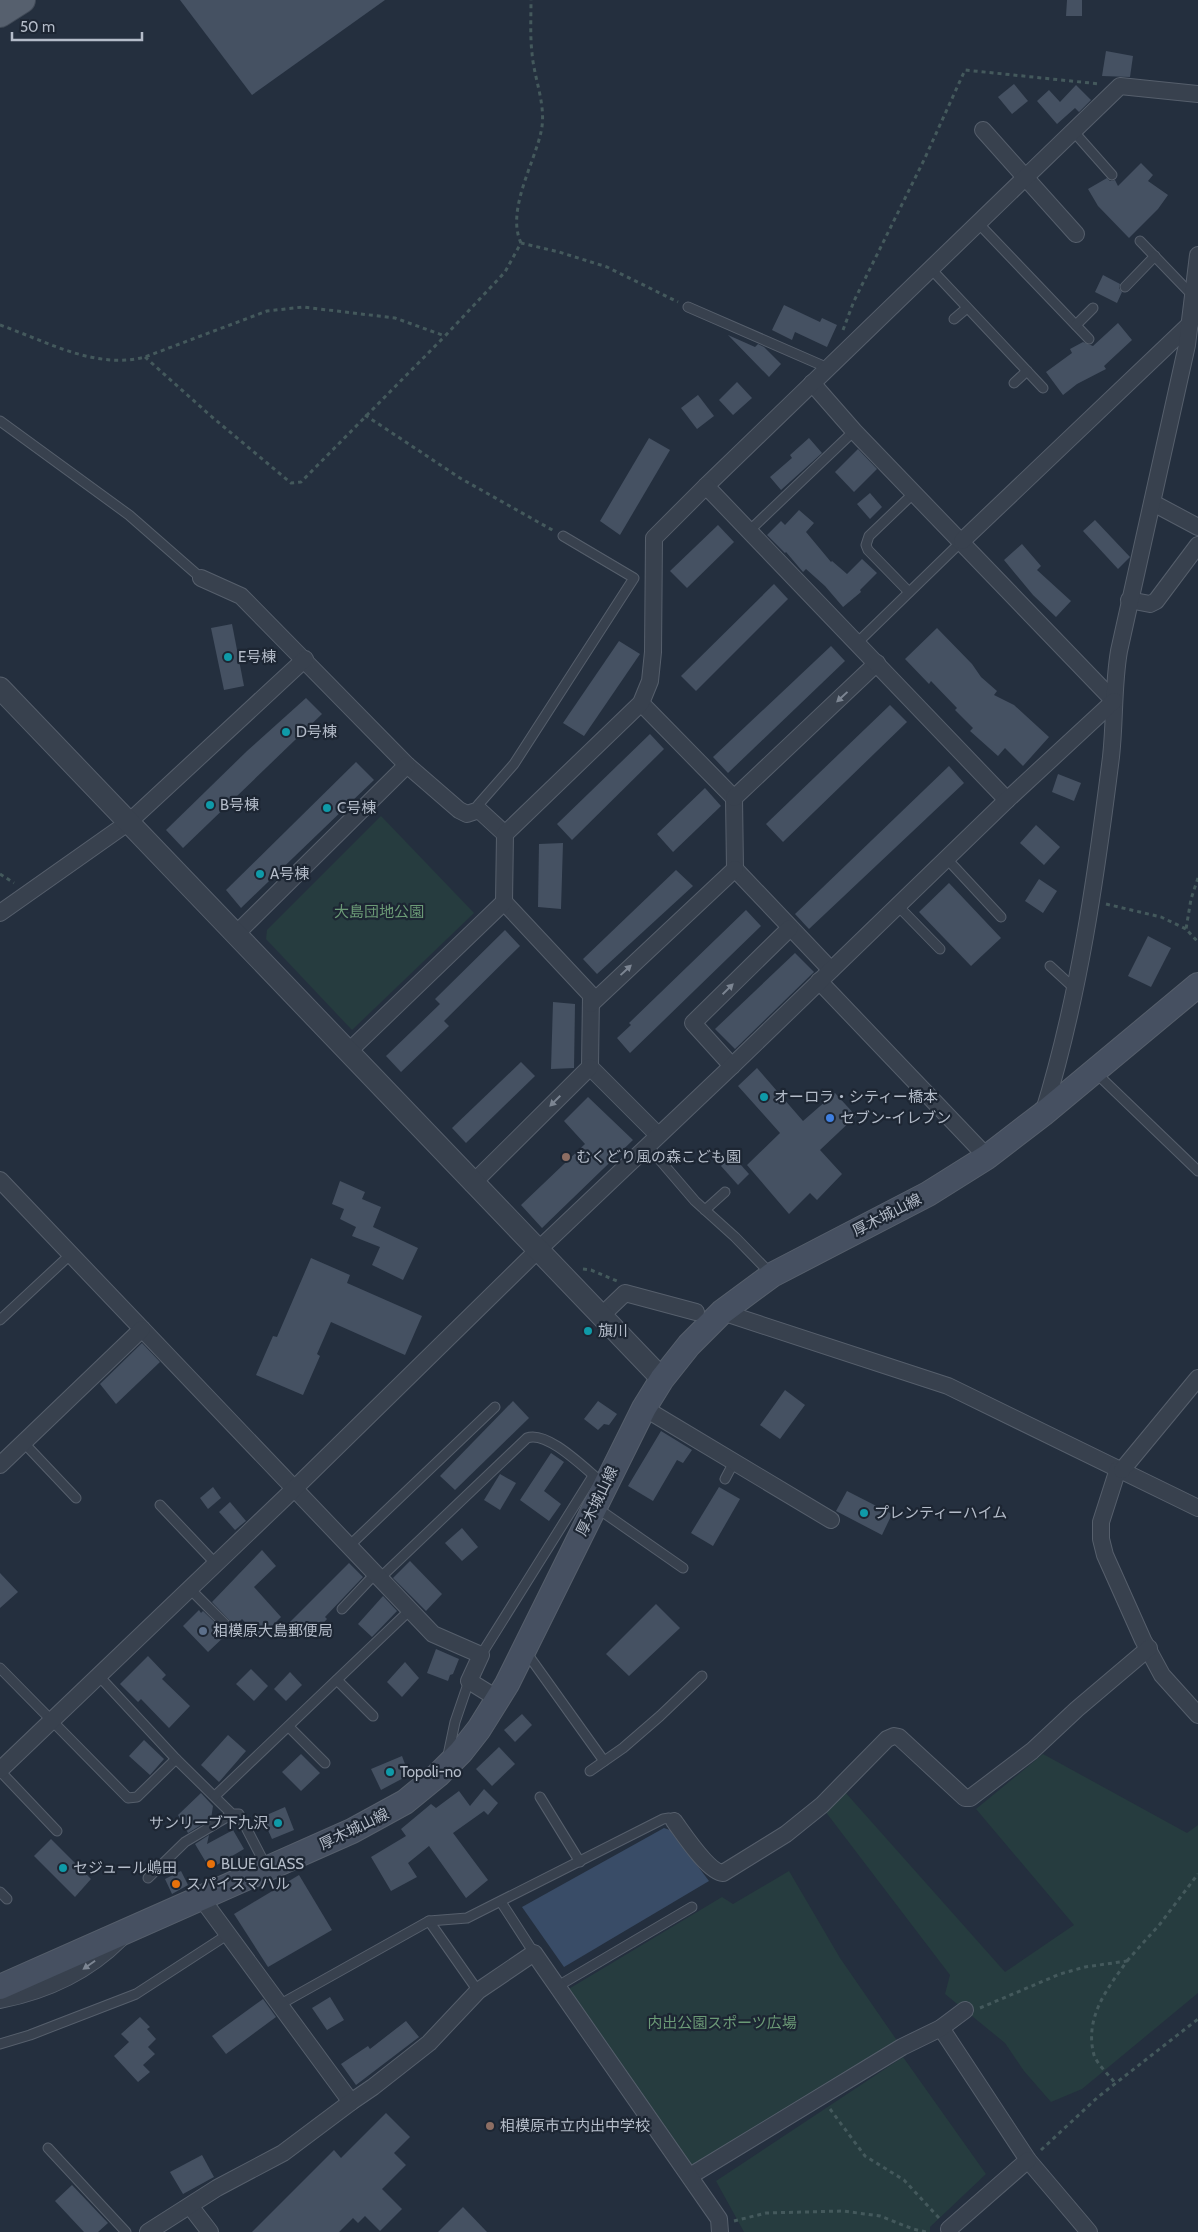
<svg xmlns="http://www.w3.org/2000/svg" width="1198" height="2232" viewBox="0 0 1198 2232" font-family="Cabin,'Noto Sans JP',sans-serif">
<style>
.green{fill:#263c3f}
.water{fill:#394c67}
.building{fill:#455162}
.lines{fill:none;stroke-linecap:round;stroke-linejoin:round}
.service-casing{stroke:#565f6c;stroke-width:11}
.minor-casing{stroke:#565f6c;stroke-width:18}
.tertiary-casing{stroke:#565f6c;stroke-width:23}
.secondary-casing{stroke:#565f6c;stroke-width:26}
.primary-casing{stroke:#414a57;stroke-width:28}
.path{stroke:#44595c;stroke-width:3;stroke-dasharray:4 4;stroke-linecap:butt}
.service{stroke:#38414e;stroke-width:9}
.minor{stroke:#38414e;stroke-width:16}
.tertiary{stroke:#38414e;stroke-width:21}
.secondary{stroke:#465061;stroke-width:24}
.primary{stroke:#56606e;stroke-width:26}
.oneway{fill:#7c8592}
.culture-dot{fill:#0f9aa8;stroke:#1d2633;stroke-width:2}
.shop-dot{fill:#3f7fe0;stroke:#1d2633;stroke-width:2}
.education-dot{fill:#8d6e63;stroke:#1d2633;stroke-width:2}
.service-dot{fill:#5c6f8a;stroke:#1d2633;stroke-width:2}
.food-dot{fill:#e8710a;stroke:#1d2633;stroke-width:2}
.labels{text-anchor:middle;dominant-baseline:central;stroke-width:4.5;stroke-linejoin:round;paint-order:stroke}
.poi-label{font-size:15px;fill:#b4bcc9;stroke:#1d2633;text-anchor:start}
.park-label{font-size:15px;fill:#6b9a76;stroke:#1d2633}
.street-label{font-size:15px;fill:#b4bcc9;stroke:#1d2633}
</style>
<rect width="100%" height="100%" fill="#242f3e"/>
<g class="green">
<path d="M381,816L474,913L352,1030L266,939L267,930Z"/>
<path d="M1043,1754L1187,1833L1198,1825V1993L1082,2089L1051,2102L1024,2071L1005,2043L945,1994L950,1975L825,1811L845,1792L1005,1972L1074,1925L976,1809Z"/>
<path d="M789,1871L840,1958L898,2042L689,2169L567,1990L722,1897L733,1904Z"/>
<path d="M903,2057L986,2174L930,2227V2232H744L716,2181Z"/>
</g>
<path class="water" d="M664,1828L670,1830L709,1881L564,1967L522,1907Z"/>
<g class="building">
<path d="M180,0H385L252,95Z"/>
<path d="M1067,0H1082V16H1066Z"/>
<path d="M1106,51L1133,56L1130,77L1102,76Z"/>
<path d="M1014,84L1028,101L1012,114L998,97Z"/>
<path d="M1076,85L1091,100L1079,112L1075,108L1057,124L1037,101L1049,90L1060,102Z"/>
<path d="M1141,163L1153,175L1148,181L1168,195L1158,209L1129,238L1098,206L1088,189L1107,178L1110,181L1115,180L1118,186Z"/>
<path d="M1103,275L1120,284L1119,288L1122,292L1117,303L1095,292Z"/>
<path d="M784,305L820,322L822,318L837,325L827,347L795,332L792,340L772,330Z"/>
<path d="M1118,323L1132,340L1104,366L1106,369L1077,384L1063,395L1046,372L1072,353L1070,349L1083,342L1093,346Z"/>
<path d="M728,335L755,347L758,344L764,347L781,364L769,377Z"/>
<path d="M737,382L752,398L733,415L719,400Z"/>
<path d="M698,395L714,416L697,429L681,408Z"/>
<path d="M649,438L670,450L620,535L600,521Z"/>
<path d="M809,438L822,453L781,490L770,477L792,458L790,455Z"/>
<path d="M858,449L877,469L854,492L835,472Z"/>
<path d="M870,493L882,507L870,519L857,504Z"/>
<path d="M799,510L814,523L806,532L831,562L832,561L847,574L862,559L877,573L860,590L861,592L843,607L825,586L806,569L803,572L786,552L785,553L767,535L781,521L785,525Z"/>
<path d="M1095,520L1130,557L1118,569L1083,531Z"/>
<path d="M718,525L734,542L687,588L670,571Z"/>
<path d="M1022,544L1041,566L1037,570L1071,601L1056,617L1033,595L1004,560Z"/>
<path d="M774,584L788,599L696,691L681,676Z"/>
<path d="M232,624L244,686L224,690L211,628Z"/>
<path d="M937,628L972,664L981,677L997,691L994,695L1014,705L1049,737L1023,766L1005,748L998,756L970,731L973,728L955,710L957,708L931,681L929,684L905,659Z"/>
<path d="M619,641L640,654L584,736L563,723Z"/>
<path d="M831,646L845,661L728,773L713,757Z"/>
<path d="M306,698L322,714L183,848L166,830L247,751Z"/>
<path d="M890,705L907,722L783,842L766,824Z"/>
<path d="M650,734L664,749L572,840L557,824Z"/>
<path d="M356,762L374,780L241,908L226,890Z"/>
<path d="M949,766L964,783L809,929L795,914Z"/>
<path d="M1058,774L1081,783L1074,801L1052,792Z"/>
<path d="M705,788L721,806L673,852L657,834Z"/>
<path d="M1036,825L1060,847L1044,865L1020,843Z"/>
<path d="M563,843L561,909L538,907L539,844Z"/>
<path d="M676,870L693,886L597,974L583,959Z"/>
<path d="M1039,879L1057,891L1043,913L1025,901Z"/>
<path d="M949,883L1001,938L971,966L919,912Z"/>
<path d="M746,910L761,926L630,1053L617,1038L631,1025L629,1023Z"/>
<path d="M505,930L520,946L444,1021L449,1026L401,1072L386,1056L440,1004L435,999Z"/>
<path d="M1148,936L1171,948L1151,987L1128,976Z"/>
<path d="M795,953L814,972L735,1049L715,1029Z"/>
<path d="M553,1002L575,1004L574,1068L551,1069Z"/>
<path d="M521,1062L535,1076L466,1143L452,1128Z"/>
<path d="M757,1068L803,1121L835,1093L856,1116L820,1150L842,1174L817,1200L810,1193L789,1214L747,1165L780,1133L738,1086Z"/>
<path d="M588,1097L633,1140L542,1228L521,1205L585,1144L564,1121Z"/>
<path d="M732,1155L749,1174L738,1185L721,1166Z"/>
<path d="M340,1181L365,1192L362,1199L381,1207L373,1227L418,1248L403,1280L372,1265L380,1247L352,1236L356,1227L340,1219L344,1209L332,1204Z"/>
<path d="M311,1258L350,1275L347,1283L422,1316L405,1355L331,1322L317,1354L320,1356L303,1395L256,1375L273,1336L277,1337Z"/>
<path d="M142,1343L160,1362L116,1404L100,1384Z"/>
<path d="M785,1390L805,1405L780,1439L760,1425Z"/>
<path d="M513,1401L529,1418L455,1490L440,1476Z"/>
<path d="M598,1401L617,1414L609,1425L604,1424L598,1430L584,1419Z"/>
<path d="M661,1431L692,1450L683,1463L677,1460L653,1501L628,1486Z"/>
<path d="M551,1453L564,1462L544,1491L561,1504L549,1521L520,1500Z"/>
<path d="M500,1474L516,1483L500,1510L484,1500Z"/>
<path d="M213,1487L221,1498L208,1509L200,1498Z"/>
<path d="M719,1487L740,1499L713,1546L691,1533Z"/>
<path d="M847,1491L892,1514L882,1535L836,1511Z"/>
<path d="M230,1502L246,1521L235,1530L219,1512Z"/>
<path d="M462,1528L478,1547L462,1561L445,1543Z"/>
<path d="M262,1550L276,1566L254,1587L281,1617L260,1638L242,1619L235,1626L212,1602Z"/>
<path d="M410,1561L442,1594L426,1611L393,1578Z"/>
<path d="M349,1563L363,1577L325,1617L327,1619L309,1639L290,1622Z"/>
<path d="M0,1573L18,1592L0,1608Z"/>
<path d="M383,1596L397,1611L372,1637L358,1624Z"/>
<path d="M656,1604L680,1628L629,1676L606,1654Z"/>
<path d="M199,1610L201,1613L203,1611L227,1634L208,1652L183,1626Z"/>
<path d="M436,1649L459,1659L453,1674L450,1675L448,1681L427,1673Z"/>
<path d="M148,1656L166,1675L162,1679L190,1706L169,1728L141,1699L138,1702L120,1684Z"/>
<path d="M405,1662L419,1678L402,1697L387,1682Z"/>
<path d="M251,1669L268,1686L254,1701L236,1684Z"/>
<path d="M290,1672L302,1685L286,1701L274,1689Z"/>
<path d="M522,1714L532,1725L515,1742L504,1730Z"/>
<path d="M228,1735L246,1751L219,1782L201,1765Z"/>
<path d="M144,1740L164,1759L150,1775L129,1756Z"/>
<path d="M499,1747L515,1764L492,1786L476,1769Z"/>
<path d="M301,1754L320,1773L301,1791L282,1772Z"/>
<path d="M402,1756L409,1775L381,1790L371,1769Z"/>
<path d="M484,1789L498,1803L488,1815L484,1811L453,1833L488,1880L466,1898L429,1846L408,1863L417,1877L391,1891L371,1857L406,1836L401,1829L431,1804L436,1808L459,1791L470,1806Z"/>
<path d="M201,1793L213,1806L211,1819L188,1833L178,1815Z"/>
<path d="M285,1807L294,1830L272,1839L262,1817Z"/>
<path d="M233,1830L244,1849L210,1869L195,1844L209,1835L207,1844Z"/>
<path d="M51,1839L91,1879L75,1897L34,1856Z"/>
<path d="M181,1871L188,1885L172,1894L165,1879Z"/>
<path d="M299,1875L332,1930L268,1967L234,1914Z"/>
<path d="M330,1997L344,2020L327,2030L312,2008Z"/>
<path d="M263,1999L276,2017L226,2054L212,2036Z"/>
<path d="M140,2017L150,2027L147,2029L156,2039L148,2047L155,2054L143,2065L150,2072L138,2082L114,2056L129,2042L121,2034Z"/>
<path d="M406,2021L419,2037L356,2085L341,2064L368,2046L370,2049Z"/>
<path d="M386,2113L410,2137L394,2153L406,2165L382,2189L402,2209L380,2231L365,2216L358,2223L353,2218L339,2232H252L334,2150L341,2158Z"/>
<path d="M202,2155L214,2177L183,2194L170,2172Z"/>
<path d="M72,2185L108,2223L98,2232H84L55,2201Z"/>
<path d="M463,2207L487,2232H438Z"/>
</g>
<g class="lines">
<defs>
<g id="service">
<path d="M1074,132L1112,175"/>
<path d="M979,224L1089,339"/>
<path d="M1140,241L1193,296"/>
<path d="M932,270L1043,388"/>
<path d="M1125,287L1155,256"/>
<path d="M688,307L828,368"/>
<path d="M954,319L967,308"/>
<path d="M1076,325L1093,308"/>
<path d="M1014,383L1027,371"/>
<path d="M0,421L129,515L201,578"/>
<path d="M749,531L854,431"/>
<path d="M909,592L868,550L866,545L869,536L915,492"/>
<path d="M857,643L962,541"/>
<path d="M479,810L478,805L514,764L634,578L563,536"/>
<path d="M947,859L1001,917"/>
<path d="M898,906L940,949"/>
<path d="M1050,966L1075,989"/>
<path d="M1095,1072L1198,1171"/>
<path d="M647,1145L695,1201L735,1237L772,1275"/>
<path d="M705,1210L725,1192"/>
<path d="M0,1320L71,1254"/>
<path d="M24,1443L76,1498"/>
<path d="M725,1479L734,1462"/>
<path d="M160,1505L216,1564"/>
<path d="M597,1508L683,1568"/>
<path d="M348,1547L495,1407"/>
<path d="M380,1578L527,1438C548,1430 587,1471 604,1484"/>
<path d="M190,1589L229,1628"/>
<path d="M342,1609L375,1574"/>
<path d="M526,1652L604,1761"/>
<path d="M481,1655L593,1476"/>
<path d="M0,1668L128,1798L137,1797L176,1759"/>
<path d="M98,1675L176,1759L232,1814H239L267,1868"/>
<path d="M337,1680L373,1716"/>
<path d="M289,1727L325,1763"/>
<path d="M447,1760L455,1722L469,1681"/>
<path d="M0,1771L57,1831"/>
<path d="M590,1771L623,1748L660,1716L702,1676"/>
<path d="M215,1796L410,1610"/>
<path d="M540,1797L580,1862"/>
<path d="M148,1878L185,1842L232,1814"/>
<path d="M0,1892L7,1899"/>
<path d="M501,1902L534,1953"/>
<path d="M429,1921L478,1991"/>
<path d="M558,1986L692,1907"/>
<path d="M279,2005L429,1921L467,1918L663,1819L669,1818L674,1821"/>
<path d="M0,2044L30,2035L136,1994L227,1935"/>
<path d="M48,2148L126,2232"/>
</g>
<g id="minor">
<path d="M983,130L1076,234"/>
<path d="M812,383L854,431L1114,701"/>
<path d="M706,486L1120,86L1198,94"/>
<path d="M1153,503L1198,527"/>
<path d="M962,541L1190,324"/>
<path d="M201,578L241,596L407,765L459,810L467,814L479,810L505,834"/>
<path d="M1129,600L1150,604L1156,601L1198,545"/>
<path d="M641,703L734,798L735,869L831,970"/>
<path d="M734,798L877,663"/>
<path d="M504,902L591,995L590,1067L658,1135"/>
<path d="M0,913L129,822L305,659"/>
<path d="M235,935L407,765"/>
<path d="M819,981L987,1157"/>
<path d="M591,1004L735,869"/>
<path d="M348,1052L504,902L505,834L641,703L650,681L653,652L654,538L706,486L1007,800"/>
<path d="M732,1066L693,1023L790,928"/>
<path d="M1043,1114C1079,998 1096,877 1111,757C1115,721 1113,686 1119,651L1187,345L1198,255"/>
<path d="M0,1180L433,1634L481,1655L469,1681L498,1699"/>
<path d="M472,1184L590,1067"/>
<path d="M722,1312L948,1386L1198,1508"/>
<path d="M601,1316L625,1293L696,1312"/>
<path d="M644,1408L831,1520"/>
<path d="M0,1465L142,1329"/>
<path d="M1118,1469L1101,1522V1539L1105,1555L1143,1640L1162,1675L1198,1715"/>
<path d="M1122,1470L1198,1378"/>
<path d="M0,1770L294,1489L538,1250L732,1066L1007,800L1114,701"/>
<path d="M674,1821C683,1833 708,1872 723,1873L786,1834L822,1805L887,1739L894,1736L899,1737L965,1798H970L1032,1751L1077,1709L1149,1648"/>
<path d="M202,1899L351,2102"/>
<path d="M0,2000C46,1991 87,1972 120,1939"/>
<path d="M941,2028L1028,2160L1089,2232"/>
<path d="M690,2176L902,2047L941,2028L965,2010"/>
<path d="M190,2206L210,2232"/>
<path d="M148,2232L217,2188L283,2153L351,2102L373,2087L429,2043L478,1991L534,1953L719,2219L720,2232"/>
<path d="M950,2232L949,2229L1028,2160"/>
</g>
<path id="tertiary" d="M0,688L662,1379"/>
<path id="secondary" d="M0,1987L352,1831L405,1802L438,1775L461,1752L479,1729L507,1684L644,1408L662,1379L689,1345L722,1312L772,1275L928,1194L987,1157L1043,1114L1198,985"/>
<path id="primary" d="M0,14L22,0"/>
</defs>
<use href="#service" class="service-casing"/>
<use href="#minor" class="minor-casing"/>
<use href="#tertiary" class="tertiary-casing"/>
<use href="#secondary" class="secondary-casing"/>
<use href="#primary" class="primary-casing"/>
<g class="path">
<path d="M521,243C506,211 534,164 541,132C547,106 534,79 532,53C530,36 531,18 531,0"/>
<path d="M0,325C46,341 95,370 145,357L267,311L303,307L395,318L445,336L505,272L521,243L559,252L607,267L678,302"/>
<path d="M843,330L854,301L924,160L965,70L1100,84"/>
<path d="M145,357L212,417L291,483L301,482L445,336"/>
<path d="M365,415L460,478L554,531"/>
<path d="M0,874L14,883"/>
<path d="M1198,878L1191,899L1186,929L1198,942"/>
<path d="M1106,904L1161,917L1186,929"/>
<path d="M583,1269L591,1270L617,1281"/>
<path d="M1127,1961L1160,1924L1198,1874"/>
<path d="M980,2008L1060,1974L1085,1967L1127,1961C1107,1989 1084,2018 1094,2055C1097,2064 1109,2075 1115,2083"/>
<path d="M830,2109L865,2156L904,2180L939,2218"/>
<path d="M1041,2150L1098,2097L1198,2019"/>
<path d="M734,2221L766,2213L843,2211L880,2216L913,2229L926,2232"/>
</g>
<use href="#service" class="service"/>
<use href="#minor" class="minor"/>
<use href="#tertiary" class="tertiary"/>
<use href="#secondary" class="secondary"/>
<use href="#primary" class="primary"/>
</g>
<defs><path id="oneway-solid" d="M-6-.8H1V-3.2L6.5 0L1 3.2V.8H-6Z" transform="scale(1.25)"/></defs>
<g class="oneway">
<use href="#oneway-solid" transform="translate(842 697) rotate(137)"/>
<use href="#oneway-solid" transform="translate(626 970) rotate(-43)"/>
<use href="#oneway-solid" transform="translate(728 989) rotate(-44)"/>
<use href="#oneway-solid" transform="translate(555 1101) rotate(135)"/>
<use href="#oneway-solid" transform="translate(89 1965) rotate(145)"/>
</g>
<g class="culture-dot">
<circle cx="228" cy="657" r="5"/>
<circle cx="286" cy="732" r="5"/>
<circle cx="210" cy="805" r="5"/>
<circle cx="327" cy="808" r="5"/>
<circle cx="260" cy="874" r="5"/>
<circle cx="764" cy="1097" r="5"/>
<circle cx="588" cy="1331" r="5"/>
<circle cx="864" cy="1513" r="5"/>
<circle cx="390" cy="1772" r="5"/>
<circle cx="278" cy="1823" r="5"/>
<circle cx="63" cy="1868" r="5"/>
</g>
<circle class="shop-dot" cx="830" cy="1118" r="5"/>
<g class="education-dot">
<circle cx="566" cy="1157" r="5"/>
<circle cx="490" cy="2126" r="5"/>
</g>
<circle class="service-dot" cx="203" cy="1631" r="5"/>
<g class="food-dot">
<circle cx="211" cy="1864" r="5"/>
<circle cx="176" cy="1884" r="5"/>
</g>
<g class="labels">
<g class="poi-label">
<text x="238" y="657">E号棟</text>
<text x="296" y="732">D号棟</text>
<text x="220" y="805">B号棟</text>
<text x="337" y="808">C号棟</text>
<text x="270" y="874">A号棟</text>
<text x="774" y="1097">オーロラ・シティー橋本</text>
<text x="840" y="1118">セブン-イレブン</text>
<text x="576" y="1157">むくどり風の森こども園</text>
<text x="598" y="1331">旗川</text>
<text x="874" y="1513">プレンティーハイム</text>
<text x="213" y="1631">相模原大島郵便局</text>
<text x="400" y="1772">Topoli-no</text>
<text x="268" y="1823" text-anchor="end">サンリーブ下九沢</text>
<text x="221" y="1864">BLUE GLASS</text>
<text x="73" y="1868">セジュール嶋田</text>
<text x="186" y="1884">スパイスマハル</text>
<text x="500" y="2126">相模原市立内出中学校</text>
</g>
<g class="park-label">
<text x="379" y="912">大島団地公園</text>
<text x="722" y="2023">内出公園スポーツ広場</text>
</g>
<g class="street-label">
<text transform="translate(887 1215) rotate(-27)">厚木城山線</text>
<text transform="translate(597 1501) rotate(-64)">厚木城山線</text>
<text transform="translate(354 1829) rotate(-26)">厚木城山線</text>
</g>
</g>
<path d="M12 32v8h130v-8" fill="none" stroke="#b4bcc9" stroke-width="2.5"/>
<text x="20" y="32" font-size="15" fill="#b4bcc9" stroke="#1d2633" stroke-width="4" paint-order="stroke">50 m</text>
</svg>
